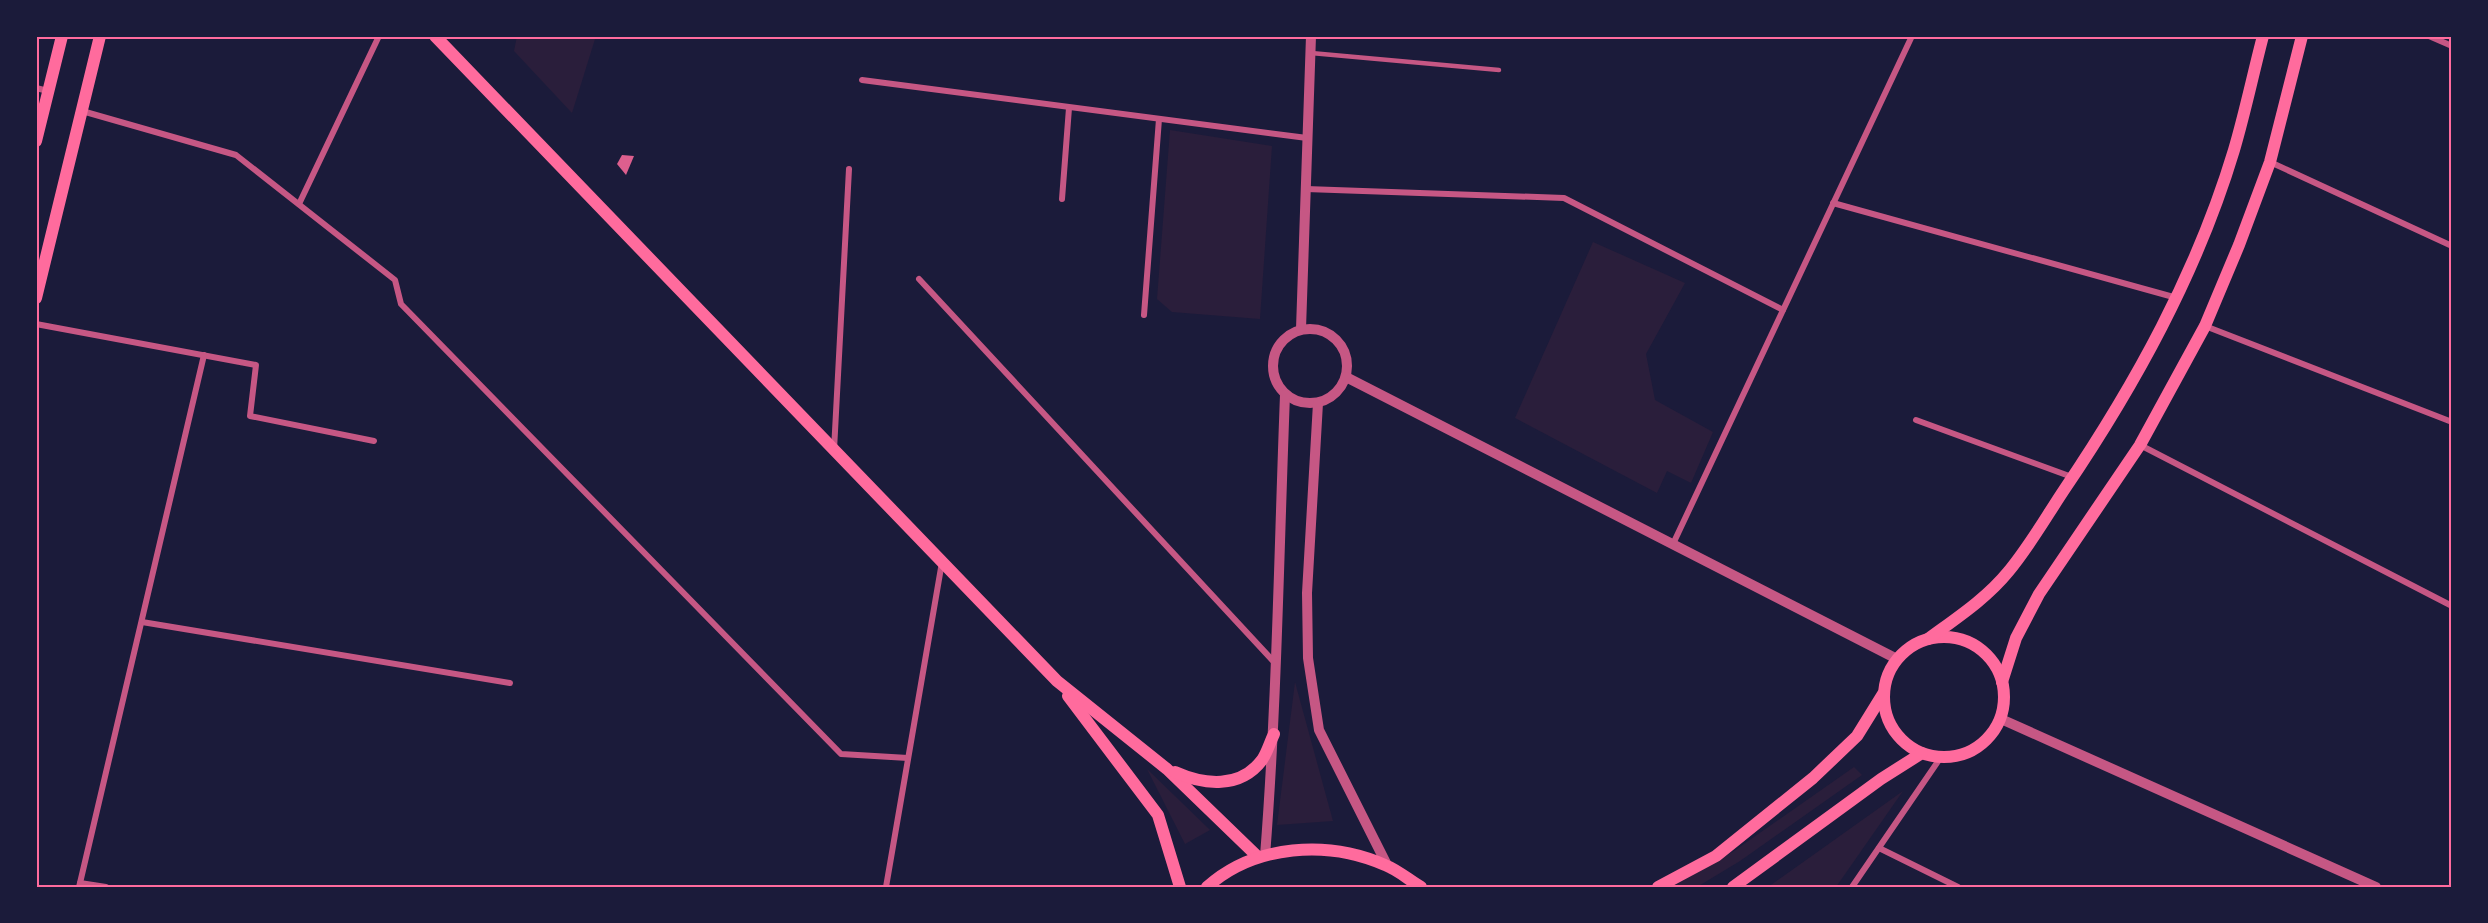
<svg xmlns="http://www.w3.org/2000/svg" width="2488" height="923" viewBox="0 0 2488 923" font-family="'Asap Condensed',sans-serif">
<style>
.green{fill:#2a1e3b}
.building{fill:#dd5f8e}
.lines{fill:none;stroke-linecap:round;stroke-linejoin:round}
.service{stroke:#c65784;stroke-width:4.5}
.minor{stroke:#c65784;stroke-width:6}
.tertiary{stroke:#c65784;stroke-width:10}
.secondary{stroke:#ff6b9d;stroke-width:12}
.neatline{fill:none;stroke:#ff6b9d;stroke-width:2}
</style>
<rect width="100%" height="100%" fill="#1b1b3a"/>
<g class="green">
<path d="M517,36H596L572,113L514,51Z"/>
<path d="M1170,130L1272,146L1260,319L1172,312L1157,299Z"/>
<path d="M1593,242L1685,283L1646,354L1655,400L1713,432L1691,483L1667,471L1657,493L1515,418Z"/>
<path d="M1295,682L1333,821L1277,825Z"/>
<path d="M1854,767L1862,775L1740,861L1697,887H1672L1734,851Z"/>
<path d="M1147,769L1210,830L1185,844Z"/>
<path d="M1903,791L1836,887H1768Z"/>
</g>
<path class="building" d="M622,155L634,156L626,175L617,164Z"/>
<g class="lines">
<path class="service" d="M1311,53L1499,70"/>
<g class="minor">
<path d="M2429,36L2452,46"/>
<path d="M862,80L1307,138"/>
<path d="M36,88L48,91"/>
<path d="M82,111L236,155L395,280L401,304L841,754L908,758"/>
<path d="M2270,162L2452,246"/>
<path d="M1306,189L1564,198L1783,310"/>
<path d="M1062,199L1069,108"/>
<path d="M1833,203L2177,298"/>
<path d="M299,204L379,36"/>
<path d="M919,279L1275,663"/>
<path d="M1144,315L1159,119"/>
<path d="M36,324L256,365L250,416L374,441"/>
<path d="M2205,326L2452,422"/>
<path d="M1916,420L2072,477"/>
<path d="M2140,445L2452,606"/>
<path d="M834,450L849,169"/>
<path d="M1673,544L1912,36"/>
<path d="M142,622L510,683"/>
<path d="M1879,848L1958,887"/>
<path d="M80,883L204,355"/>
<path d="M79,887L80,883L106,887"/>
<path d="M886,887L942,562"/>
<path d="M1852,887L1941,757"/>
</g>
<g class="tertiary">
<circle cx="1310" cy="366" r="37"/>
<path d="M1301,329L1311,36"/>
<path d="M1346,377L1897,659"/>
<path d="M1318,403L1307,593L1308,658L1319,730L1387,865"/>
<path d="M2001,719L2376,887"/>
<path d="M1265,856C1277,703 1279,548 1285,395"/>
</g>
<g class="secondary">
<path d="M435,36L1057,681L1167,769L1258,857"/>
<path d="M36,141L62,36"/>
<path d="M36,298L100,36"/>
<circle cx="1944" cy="697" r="60"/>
<path d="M1928,639C1955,619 1986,599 2008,572C2029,547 2046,517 2064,490C2135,385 2197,273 2234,150C2245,113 2253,74 2263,36"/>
<path d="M2002,682L2016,638L2039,594L2140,445L2205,326L2239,245L2270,162L2302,36"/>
<path d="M1068,696L1158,815L1180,887"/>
<path d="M1175,772C1204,785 1240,789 1262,760C1267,753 1270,742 1274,734"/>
<path d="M1207,887C1255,844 1328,840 1385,865C1398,870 1409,880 1421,887"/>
<path d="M1658,887L1716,856L1813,778L1857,736L1883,694"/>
<path d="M1733,887L1881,779L1922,753"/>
</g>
</g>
<rect width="2488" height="923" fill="none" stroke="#1b1b3a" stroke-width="75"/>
<rect x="38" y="38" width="2412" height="848" class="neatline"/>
</svg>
